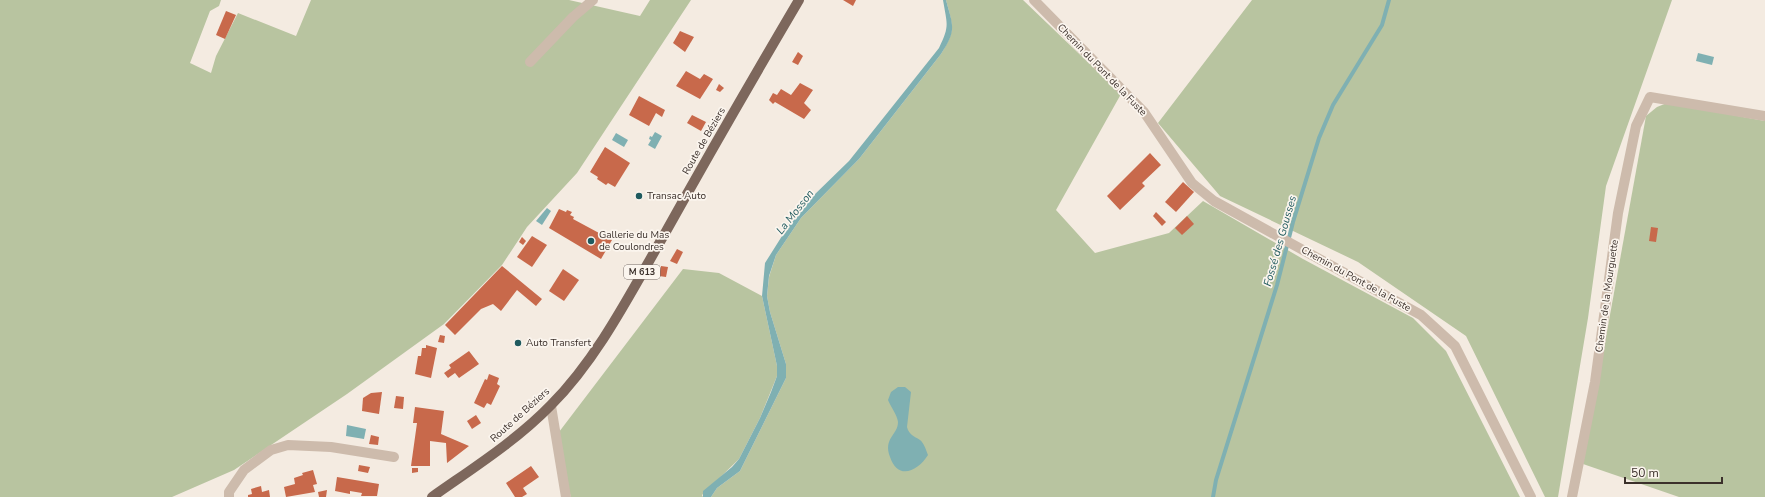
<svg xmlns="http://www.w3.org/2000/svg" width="1765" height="497" viewBox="0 0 1765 497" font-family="'Nunito Sans',sans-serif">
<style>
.green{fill:#b8c4a0}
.water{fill:#7fb0b2}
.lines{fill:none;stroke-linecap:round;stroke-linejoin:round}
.stream{stroke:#7fb0b2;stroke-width:4}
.building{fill:#c8694b}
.minor{stroke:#cdbbac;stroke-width:10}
.primary{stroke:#7d675c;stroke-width:10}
.poi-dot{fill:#1f5a5e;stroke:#fbf5ee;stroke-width:1.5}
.labels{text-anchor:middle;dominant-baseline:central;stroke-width:3.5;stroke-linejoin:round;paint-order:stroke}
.shield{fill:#fbf5ee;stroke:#756b66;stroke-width:1}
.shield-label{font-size:9px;font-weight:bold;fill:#3b302b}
.street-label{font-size:10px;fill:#3b302b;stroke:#fbf5ee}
.poi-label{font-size:10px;fill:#3b302b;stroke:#fbf5ee;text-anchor:start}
.water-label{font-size:11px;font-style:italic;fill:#1f5a5e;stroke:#fbf5ee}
</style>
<rect width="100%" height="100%" fill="#f4ebe1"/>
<g class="green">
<path d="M0,0H221L219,6L210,11L190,63L211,73L216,56L238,13L296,36L311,0H569L640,16L650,0H691L577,173L527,227L502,265L444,324L347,394L234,470L172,497H0Z"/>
<path d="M946,0H1023L1121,94L1056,210L1095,253L1169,233L1203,201L1303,259L1413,318L1446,351L1520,497H711L717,488L740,471L786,378V364L770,312L767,296L769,277L776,255L801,218L859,159L941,54C956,30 953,26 946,0Z"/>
<path d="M1252,0H1672L1606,186L1588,318L1558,497H1545L1466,336L1358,262L1220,196L1158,123Z"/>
<path d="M1667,103L1765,121V497H1679L1583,464L1646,116L1657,107Z"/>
<path d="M683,269L719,273L762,296L777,366V376L760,418L739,459L702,495L703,497H571L567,485L559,432Z"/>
</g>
<g class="water">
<path d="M943,0H946C953,26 957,30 941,54L859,159L801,218L776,255L769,276L767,296L770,312L786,364V378L740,471L717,488L711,497H703V491L732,467L739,459L760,418L771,392L777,376V366L762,296L765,263L794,217L811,198L849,161L939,48C950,26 947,24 943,0Z"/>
<path d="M1698,53L1714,57L1712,65L1696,61Z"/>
<path d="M655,132L662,136L655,149L648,145L651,140L649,139L650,136L652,137Z"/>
<path d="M616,133L628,140L624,147L612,140Z"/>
<path d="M547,208L551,211L542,225L536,221Z"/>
<path d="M898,387H905L911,392L907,427C909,435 914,436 920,440C924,443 926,450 928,455C918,471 898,481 890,457C883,438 898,435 898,422C897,415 891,407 888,400L891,392Z"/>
<path d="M347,425L366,429L364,439L346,436Z"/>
</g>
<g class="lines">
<path class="stream" d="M1213,497L1216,480L1277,285L1293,222L1319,138L1333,105L1382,25L1389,0"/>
</g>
<g class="building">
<path d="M843,0H856L853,6Z"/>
<path d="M226,11L236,15L225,39L216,35Z"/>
<path d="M680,31L694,37L685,52L673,43Z"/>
<path d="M798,52L803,56L798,65L792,62Z"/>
<path d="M686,71L700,79L704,74L713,79L700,99L676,86Z"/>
<path d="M800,83L813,90L804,103L811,110L804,119L775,102L773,104L769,100L773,93L777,95L781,89L791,95Z"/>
<path d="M719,84L724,88L720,92L716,90Z"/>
<path d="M639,96L665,110L662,117L656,113L649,126L629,115Z"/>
<path d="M692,115L706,122L701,131L687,123Z"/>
<path d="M605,147L630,163L615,187L608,183L606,185L597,179L598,177L590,172Z"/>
<path d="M1150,153L1161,165L1142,183L1145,186L1120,210L1107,196Z"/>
<path d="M1183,182L1194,192L1176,212L1165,202Z"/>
<path d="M559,209L566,212L567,210L572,212L570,215L574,217L573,219L612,240L601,259L549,228Z"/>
<path d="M1156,212L1166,222L1162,226L1153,216Z"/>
<path d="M1187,216L1194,224L1182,235L1175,228Z"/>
<path d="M1651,227L1658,228L1656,242L1649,241Z"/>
<path d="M532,236L547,245L532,267L517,257Z"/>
<path d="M522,237L526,241L523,245L519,242Z"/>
<path d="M677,249L683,252L677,264L670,261Z"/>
<path d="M502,266L542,299L536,306L517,290L501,311L493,304L481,309L455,335L445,325Z"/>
<path d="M661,266L668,267L666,277L659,276Z"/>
<path d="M563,269L579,280L564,301L549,291Z"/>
<path d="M440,335L445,336L444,343L438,342Z"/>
<path d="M426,345L437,348L431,378L415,374L418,356H421L422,348H426Z"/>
<path d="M469,351L479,364L459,378L455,373L448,378L444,373L451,368L449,365Z"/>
<path d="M489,374L499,378L497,384L500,386L491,405L487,403L484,408L474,403L485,379L487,380Z"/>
<path d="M382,392L379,414L362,411L363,398L371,393Z"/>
<path d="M396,396L404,397L403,409L394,408Z"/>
<path d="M415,407L444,411L441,434L469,446L447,463L446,443L430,441V466H411L417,423H413Z"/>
<path d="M476,415L481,423L472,429L467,421Z"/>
<path d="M371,435L379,437L378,445L369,444Z"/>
<path d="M359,465L370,467L368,473L358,471Z"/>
<path d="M531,466L539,477L523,488L527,494L522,497H515L506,483Z"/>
<path d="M412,468H418V472L412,473Z"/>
<path d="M313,470L317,484L313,485L315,492L286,497L284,487L295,484L294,478L303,475L302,473Z"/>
<path d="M337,477L379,484L377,496H361L362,493L350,491V494L335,491Z"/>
<path d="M261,486L262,492L269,490L270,497H248V495L252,494L251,489Z"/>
<path d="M327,490L326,497H319L318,492Z"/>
</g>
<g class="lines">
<g class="minor">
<path d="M1034,0L1144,112L1192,183L1214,201L1421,315L1455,346L1531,497"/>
<path d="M530,62L573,17L593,0"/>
<path d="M551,406L566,497"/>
<path d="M229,497V492L244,470L271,450L288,445L331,447L394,457"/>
<path d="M1572,497L1595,382L1618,213L1636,126L1650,97L1765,116"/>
</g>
<path class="primary" d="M432,497C473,468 516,441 551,405C598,358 631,292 664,235C708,156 753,78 799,0"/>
</g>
<g class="poi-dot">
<circle cx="639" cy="196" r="4"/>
<circle cx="591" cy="241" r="4"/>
<circle cx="518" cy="343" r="4"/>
</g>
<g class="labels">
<rect class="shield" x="624" y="265" width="36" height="14" rx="3"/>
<g class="shield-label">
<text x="642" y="272">M 613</text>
</g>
<g class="street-label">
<text transform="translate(1102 70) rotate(46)">Chemin du Pont de la Fuste</text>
<text transform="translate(704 141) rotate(-60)">Route de Béziers</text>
<text transform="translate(1356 279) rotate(29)">Chemin du Pont de la Fuste</text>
<text transform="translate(1607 296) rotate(-82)">Chemin de la Mourguette</text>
<text transform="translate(520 415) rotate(-42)">Route de Béziers</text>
</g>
<g class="poi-label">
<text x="647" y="196">Transac Auto</text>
<text x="599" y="235">Gallerie du Mas<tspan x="599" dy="12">de Coulondres</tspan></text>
<text x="526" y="343">Auto Transfert</text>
</g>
<g class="water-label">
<text transform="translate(795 212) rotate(-52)">La Mosson</text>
<text transform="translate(1280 241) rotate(-74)">Fossé des Gousses</text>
</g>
</g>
<path d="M1625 477v6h97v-6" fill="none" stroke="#3b302b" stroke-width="2"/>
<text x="1631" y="477" font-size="12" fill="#3b302b" stroke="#fbf5ee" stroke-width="3" paint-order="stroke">50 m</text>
</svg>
